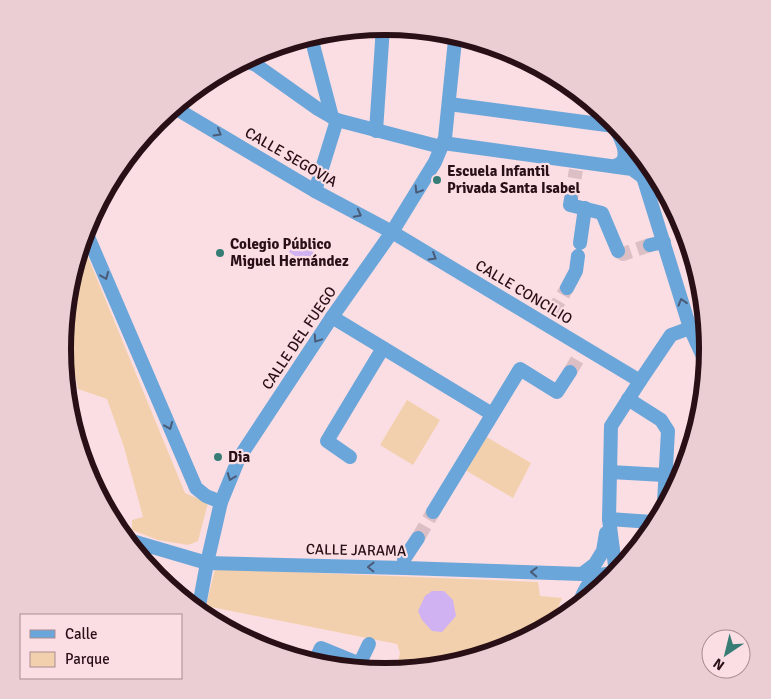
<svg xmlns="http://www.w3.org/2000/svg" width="771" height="699" viewBox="0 0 771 699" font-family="Signika,sans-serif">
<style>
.green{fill:#f3d0ad}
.water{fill:#d0b1f2}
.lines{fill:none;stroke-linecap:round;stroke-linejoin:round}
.minor-tunnel{stroke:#dbbfc4;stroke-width:14;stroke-dasharray:14 7;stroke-linecap:butt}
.minor{stroke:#6ba6da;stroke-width:14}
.oneway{stroke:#4a5b78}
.poi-dot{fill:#377d76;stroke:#fbdee3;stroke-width:2}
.labels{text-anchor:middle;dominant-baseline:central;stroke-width:4.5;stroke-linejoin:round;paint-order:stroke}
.street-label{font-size:15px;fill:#281016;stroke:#fbdee3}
.poi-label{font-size:15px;font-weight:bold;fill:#281016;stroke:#fbdee3;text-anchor:start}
.rim{fill:none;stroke:#281016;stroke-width:6}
</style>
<rect width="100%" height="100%" fill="#fbdee3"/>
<g class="green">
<path d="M83,245L185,493L208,503L198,541L188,545L158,540L132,530V520L143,517L124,447L107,399L78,389L66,330Z"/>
<path d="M407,400L440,420L413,465L380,445Z"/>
<path d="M485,436L531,463L513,498L465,470Z"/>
<path d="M215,569L538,582L540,596L562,598L554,618L509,648L398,670L397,666L400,653L397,644L206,606Z"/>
</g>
<g class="water">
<path d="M296,241L316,254L308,265L289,252Z"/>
<path d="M432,591H444L453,600L456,616L442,632L432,631L422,620L418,611L425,596Z"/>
</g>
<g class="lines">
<g class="minor-tunnel">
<path d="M571,199L576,170"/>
<path d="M618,251L623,254L650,245"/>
<path d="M552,313L567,288"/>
<path d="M570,372L580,355"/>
<path d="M418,538L433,512"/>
</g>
<g class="minor">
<path d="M312,41L332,117"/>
<path d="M247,61L256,65L318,109L337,120L441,147"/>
<path d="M449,104L614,126"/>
<path d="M175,108L315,191L392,232L640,381"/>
<path d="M615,127C619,136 630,152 622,162C620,164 617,165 615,166"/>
<path d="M376,131L383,27"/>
<path d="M443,143L632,169L643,177"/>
<path d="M629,143L640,167L690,328L706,363"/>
<path d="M315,191L337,120"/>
<path d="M571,199L570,205L602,213L618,251"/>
<path d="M86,232L196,488L206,496L221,502"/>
<path d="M580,243L585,208"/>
<path d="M650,245L664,242"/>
<path d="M567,288L576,271L578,256"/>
<path d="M332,317L492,414"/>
<path d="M628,399L661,420L668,431L664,503"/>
<path d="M350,457L327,441L383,348"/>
<path d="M610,472L682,476"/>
<path d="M433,512L520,369L557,392L570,372"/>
<path d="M609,519L652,522"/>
<path d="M132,541L207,563L405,568L582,574"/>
<path d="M405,568L404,559L418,538"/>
<path d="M616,573L609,519L611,426L640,381L671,335L690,328"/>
<path d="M582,574L595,564L603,551L606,533"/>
<path d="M580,601C589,579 594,573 617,573"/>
<path d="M199,606L207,563L221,502L239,458L332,317L392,232L435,162L445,138L455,40"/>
<path d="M316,659L321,648L360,664"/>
<path d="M358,667L369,644"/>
</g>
</g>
<defs><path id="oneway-chevron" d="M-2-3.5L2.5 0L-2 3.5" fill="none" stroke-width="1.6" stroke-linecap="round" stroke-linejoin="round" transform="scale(1.25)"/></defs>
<g class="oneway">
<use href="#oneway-chevron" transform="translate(218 133) rotate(30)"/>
<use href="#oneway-chevron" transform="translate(418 190) rotate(122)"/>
<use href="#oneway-chevron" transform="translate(358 214) rotate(28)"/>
<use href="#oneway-chevron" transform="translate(433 257) rotate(31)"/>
<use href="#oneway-chevron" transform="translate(105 276) rotate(67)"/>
<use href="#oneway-chevron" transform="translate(682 302) rotate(-107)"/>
<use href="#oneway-chevron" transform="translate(317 339) rotate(124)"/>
<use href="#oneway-chevron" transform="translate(169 426) rotate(67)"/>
<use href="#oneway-chevron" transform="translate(231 477) rotate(111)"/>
<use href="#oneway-chevron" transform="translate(371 567) rotate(-179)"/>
<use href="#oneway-chevron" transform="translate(534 572) rotate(-178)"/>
</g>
<g class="poi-dot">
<circle cx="437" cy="180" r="5"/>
<circle cx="220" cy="253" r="5"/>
<circle cx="218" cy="457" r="5"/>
</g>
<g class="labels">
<g class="street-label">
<text transform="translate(291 157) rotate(30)">CALLE SEGOVIA</text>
<text transform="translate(524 292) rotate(31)">CALLE CONCILIO</text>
<text transform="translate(299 338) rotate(-56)">CALLE DEL FUEGO</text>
<text transform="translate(356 550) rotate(1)">CALLE JARAMA</text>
</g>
<g class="poi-label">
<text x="447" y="171">Escuela Infantil<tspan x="447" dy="17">Privada Santa Isabel</tspan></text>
<text x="230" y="244">Colegio Público<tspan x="230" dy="17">Miguel Hernández</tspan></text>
<text x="228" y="457">Dia</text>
</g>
</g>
<path d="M0 0H771V699H0ZM71 349a314 314 0 1 1 628 0a314 314 0 1 1-628 0Z" fill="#eaced3" fill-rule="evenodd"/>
<path class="rim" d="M71 349a314 314 0 1 1 628 0a314 314 0 1 1-628 0Z"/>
<rect x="20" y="614" width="162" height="65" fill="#fbdee3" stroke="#a78c91"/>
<rect x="30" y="630" width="25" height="8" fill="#6ba6da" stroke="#a78c91"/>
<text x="65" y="639" font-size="15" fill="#281016">Calle</text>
<rect x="30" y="652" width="25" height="15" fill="#f3d0ad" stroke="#a78c91"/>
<text x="65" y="664" font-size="15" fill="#281016">Parque</text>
<g transform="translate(726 654) rotate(215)"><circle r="24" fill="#fbdee3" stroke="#a78c91"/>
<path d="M0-4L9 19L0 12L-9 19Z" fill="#377d76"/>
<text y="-8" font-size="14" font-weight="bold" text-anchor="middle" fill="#281016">N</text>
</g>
</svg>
